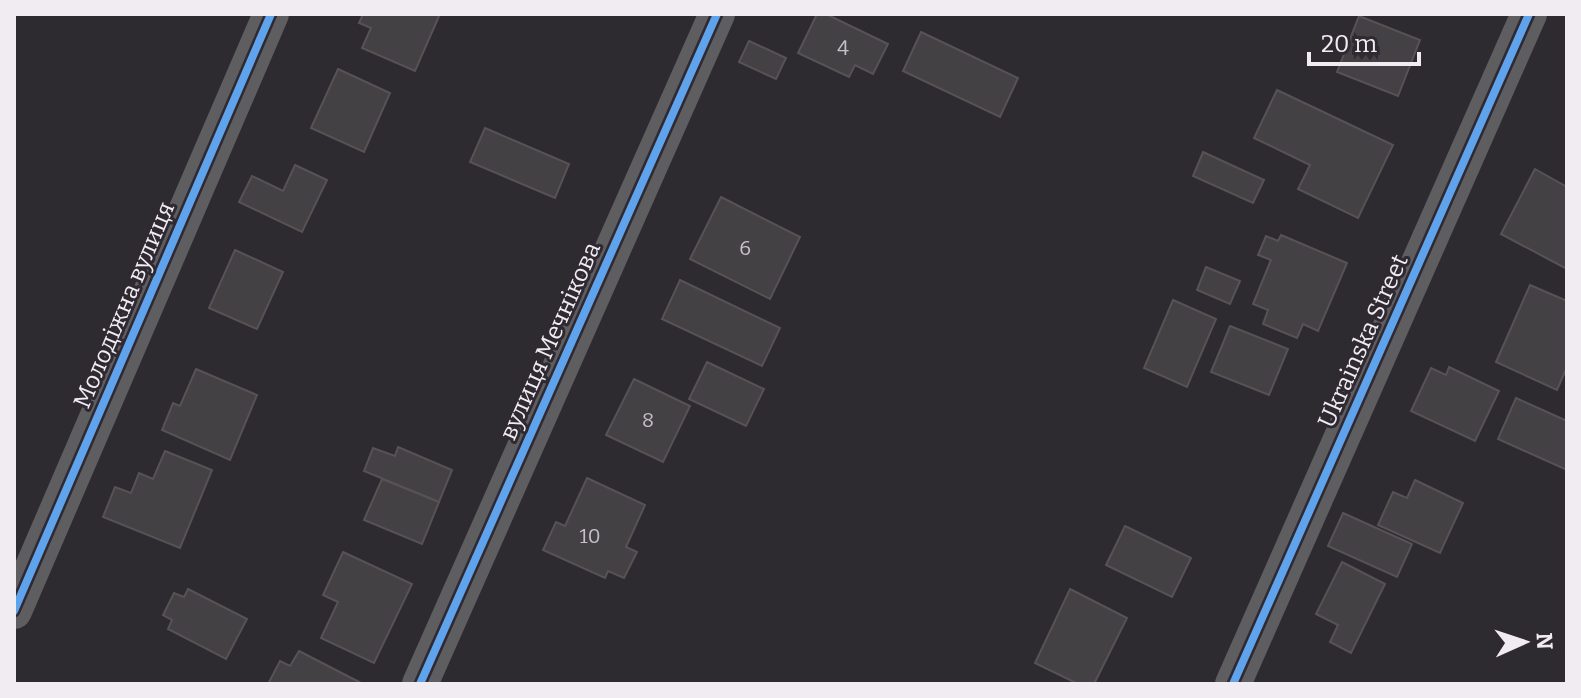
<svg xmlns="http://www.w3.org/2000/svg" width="1581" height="698" viewBox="0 0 1581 698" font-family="Bitter,serif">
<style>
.building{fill:#444145;stroke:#565256;stroke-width:2}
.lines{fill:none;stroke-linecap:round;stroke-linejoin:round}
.street{stroke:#5e5d60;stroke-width:36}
.cycleway-casing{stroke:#2f2932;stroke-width:13}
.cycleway{stroke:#60a3ed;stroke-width:8}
.labels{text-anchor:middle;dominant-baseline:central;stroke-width:6;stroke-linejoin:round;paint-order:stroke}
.number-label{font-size:20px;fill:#c5c1c7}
.street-label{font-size:24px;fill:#f0ecf2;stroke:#2f2932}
</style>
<rect width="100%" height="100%" fill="#2e2b30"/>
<g class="building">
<path d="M363,14H440L415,71L362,48L371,28L359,23Z"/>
<path d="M817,14H826L888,44L873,74L855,65L849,77L798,53Z"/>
<path d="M1359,16L1420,40L1398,96L1337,72Z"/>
<path d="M921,32L1018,78L1000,117L903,71Z"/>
<path d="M749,41L786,58L776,79L739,62Z"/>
<path d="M338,69L390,93L364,152L311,128Z"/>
<path d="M1277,90L1393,145L1358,218L1298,189L1310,165L1254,138Z"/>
<path d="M485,128L569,164L555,198L470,162Z"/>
<path d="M1203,152L1264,180L1253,203L1193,176Z"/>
<path d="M295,165L327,180L302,232L239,202L252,176L283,191Z"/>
<path d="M1535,169L1567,187V269L1501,234Z"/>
<path d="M721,197L800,237L770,299L690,259Z"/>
<path d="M1281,235L1347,263L1318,331L1303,324L1297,338L1263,324L1268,310L1253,304L1271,260L1258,255L1266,236L1278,241Z"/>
<path d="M235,250L283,272L257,329L209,308Z"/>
<path d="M1206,267L1240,281L1230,304L1197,290Z"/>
<path d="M680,280L780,328L762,366L662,319Z"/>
<path d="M1530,285L1567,301V367L1557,390L1496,362Z"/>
<path d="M1173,300L1216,319L1187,387L1144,368Z"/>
<path d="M1230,326L1288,349L1269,395L1211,372Z"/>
<path d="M707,362L764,389L746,426L689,399Z"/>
<path d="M1449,367L1499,391L1475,441L1411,411L1431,368L1446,375Z"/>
<path d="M196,369L257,395L230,460L162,430L173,403L180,406Z"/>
<path d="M634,379L690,406L663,462L606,435Z"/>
<path d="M1516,398L1567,421V470L1498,439Z"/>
<path d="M398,447L452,470L439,502L364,471L373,448L395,456Z"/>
<path d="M165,451L212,470L180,548L103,517L115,487L131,493L139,473L153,479Z"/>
<path d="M587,478L645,505L626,547L637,552L624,578L608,571L605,578L543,550L556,522L565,526Z"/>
<path d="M382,479L439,502L422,544L364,520Z"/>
<path d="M1415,480L1463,503L1440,553L1378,525L1393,492L1407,498Z"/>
<path d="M1343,513L1412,544L1397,577L1328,546Z"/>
<path d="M1125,526L1191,558L1172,597L1106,565Z"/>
<path d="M343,552L412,584L374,663L321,638L338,602L323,595Z"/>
<path d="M1342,562L1385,584L1351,653L1330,642L1338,625L1316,614Z"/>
<path d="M188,589L247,619L226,659L168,629L172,620L163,615L174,593L184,597Z"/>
<path d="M1070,589L1127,618L1094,684H1078L1035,663Z"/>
<path d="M299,651L363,684H268L280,661L290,666Z"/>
</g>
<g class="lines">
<g class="street">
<path d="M14,611L271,14"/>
<path d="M420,684L717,14"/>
<path d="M1233,684L1529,14"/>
</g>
<defs>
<g id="cycleway">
<path d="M14,611L271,14"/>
<path d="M420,684L717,14"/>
<path d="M1233,684L1529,14"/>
</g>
</defs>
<use href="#cycleway" class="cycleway-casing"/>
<use href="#cycleway" class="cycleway"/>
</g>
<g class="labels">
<g class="number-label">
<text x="843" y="48">4</text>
<text x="745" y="248">6</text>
<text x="648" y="420">8</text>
<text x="590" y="536">10</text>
</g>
<g class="street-label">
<text transform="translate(124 305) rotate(-67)">Молодіжна вулиця</text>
<text transform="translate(550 341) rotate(-66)">вулиця Мечнікова</text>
<text transform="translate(1363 341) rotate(-66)">Ukrainska Street</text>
</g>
</g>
<rect width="1581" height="698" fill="none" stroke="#f0ecf2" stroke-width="32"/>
<g transform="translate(1525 642) rotate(87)" stroke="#2f2932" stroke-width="6" paint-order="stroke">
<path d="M0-6L14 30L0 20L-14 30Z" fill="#f0ecf2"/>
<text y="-12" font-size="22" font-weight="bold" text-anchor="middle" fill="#f0ecf2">N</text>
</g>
<path d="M1309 52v12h110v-12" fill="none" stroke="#f0ecf2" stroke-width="4"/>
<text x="1321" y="52" font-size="24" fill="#f0ecf2" stroke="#2f2932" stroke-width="6" paint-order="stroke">20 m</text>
</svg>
